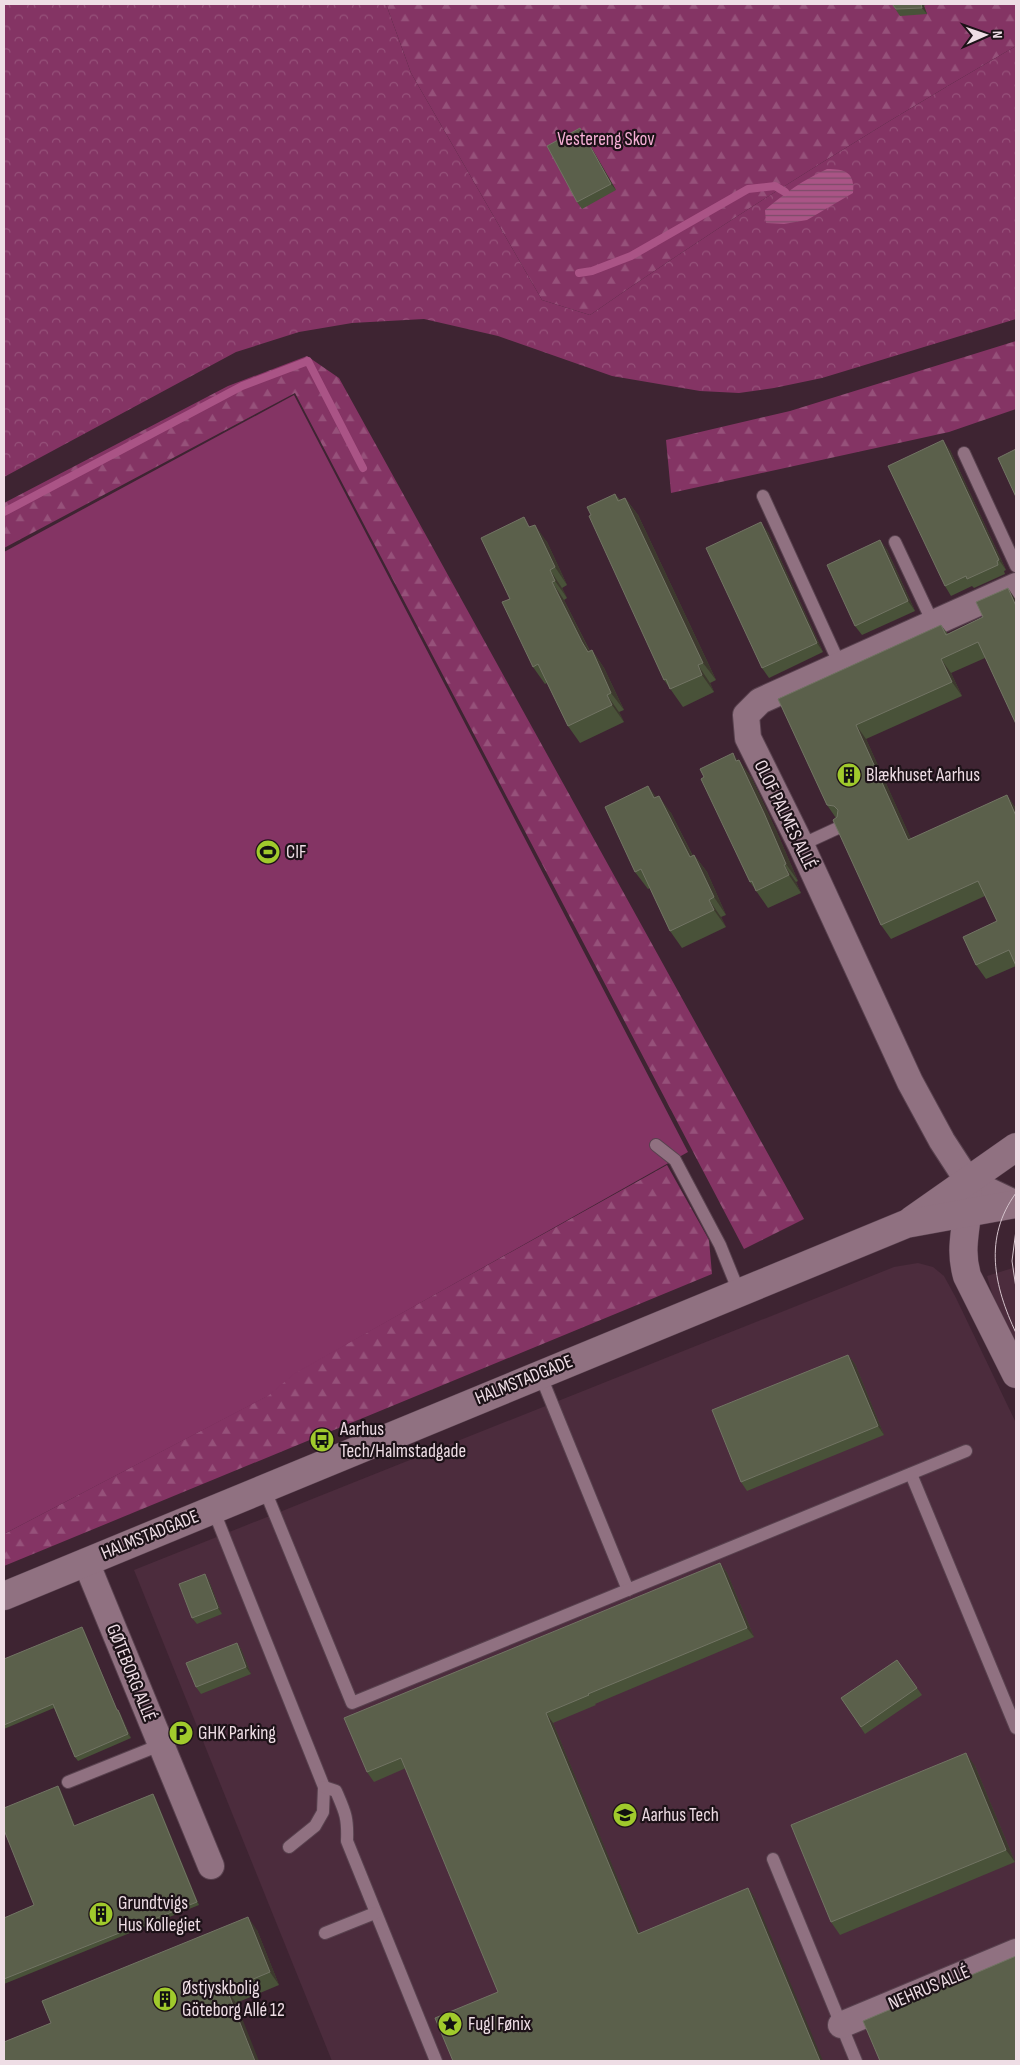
<svg xmlns="http://www.w3.org/2000/svg" width="1020" height="2065" viewBox="0 0 1020 2065" font-family="'Sofia Sans Condensed',sans-serif">
<style>
.built{fill:#4c2c3d}
.forest{fill:url(#forest-firs)}
.park{fill:url(#park-crowns)}
.pitch{fill:#843464}
.water{fill:url(#water-rules)}
.lines{fill:none;stroke-linecap:round;stroke-linejoin:round}
.stream{stroke:#aa5486;stroke-width:8}
.service-casing{stroke:#59424f;stroke-width:14}
.minor-casing{stroke:#59424f;stroke-width:28}
.tertiary-casing{stroke:#59424f;stroke-width:29}
.service{stroke:#907181;stroke-width:12}
.minor{stroke:#907181;stroke-width:26}
.tertiary{stroke:#907181;stroke-width:28}
.tram{stroke:#d5c3cc;stroke-width:1}
.wall{fill:#495239}
.shaded-wall{fill:#3d392e}
.building{fill:#5b604b;stroke:#727464}
.labels{text-anchor:middle;dominant-baseline:central;stroke-width:4.5;stroke-linejoin:round;paint-order:stroke}
.park-label{font-size:19px;fill:#f6afd5;stroke:#1d1218}
.poi-label{font-size:19px;fill:#eedde5;stroke:#1d1218;text-anchor:start}
.street-label{font-size:19px;fill:#eedde5;stroke:#1d1218}
</style>
<defs>
<pattern id="forest-firs" width="22" height="20" patternUnits="userSpaceOnUse" patternTransform="scale(1.25)"><rect width="22" height="20" fill="#843464"/><path d="M5 1l3.5 6h-7zM16 11l3.5 6h-7z" fill="#96517a"/></pattern>
<pattern id="park-crowns" width="20" height="18" patternUnits="userSpaceOnUse" patternTransform="scale(1.25)"><rect width="20" height="18" fill="#843464"/><path d="M2 6a3 3 0 1 1 6 0M12 15a3 3 0 1 1 6 0" fill="none" stroke="#96517a"/></pattern>
<pattern id="water-rules" width="6" height="5" patternUnits="userSpaceOnUse" patternTransform="scale(1.25)"><rect width="6" height="5" fill="#aa5486"/><path d="M0 2.5h6" fill="none" stroke="#7d4c69"/></pattern>
</defs>
<rect width="100%" height="100%" fill="#3e2432"/>
<g class="built">
<path d="M918,1263L933,1267L944,1276L956,1298L1016,1423V2061H332L134,1570L894,1267Z"/>
<path d="M1016,1267V1354L998,1314L987,1276Z"/>
</g>
<g class="forest">
<path d="M386,4H1016V46C871,130 728,219 590,315L542,300L411,73Z"/>
<path d="M1016,341V409L949,432L671,493L666,440L790,411Z"/>
<path d="M307,356L339,378L804,1219L744,1249L295,393L4,548V503L228,386Z"/>
<path d="M4,820L294,1373L667,1165L709,1240L712,1274L4,1566V1534L267,1396Z"/>
</g>
<path class="park" d="M4,4H386L411,73L542,300L590,315C728,219 871,130 1016,46V319L822,378L774,388L739,393L700,391L612,376L498,336L424,319L352,323L299,332L236,352L4,477Z"/>
<path class="pitch" d="M294,395L688,1152L294,1374L268,1396L4,1534V552Z"/>
<path class="water" d="M827,169C845,169 855,172 853,193L807,220L784,224L766,223L765,210C785,193 803,180 827,169Z"/>
<g class="lines">
<g class="stream">
<path d="M579,273L592,271L631,256L748,189L775,186L785,192"/>
<path d="M4,512L242,386L308,361L363,468"/>
</g>
<defs>
<g id="service">
<path d="M964,453L1016,566"/>
<path d="M763,496L840,665"/>
<path d="M895,542L933,623"/>
<path d="M801,845L840,827"/>
<path d="M656,1145L675,1160L720,1245L739,1292"/>
<path d="M540,1374L628,1590"/>
<path d="M911,1474L1016,1728"/>
<path d="M264,1488L352,1703L966,1451"/>
<path d="M213,1509L324,1787L323,1812L315,1826L289,1847"/>
<path d="M68,1782L160,1745"/>
<path d="M324,1787L336,1791C345,1812 348,1817 347,1841L436,2061"/>
<path d="M773,1859L856,2061"/>
<path d="M325,1933L375,1913"/>
</g>
<g id="minor">
<path d="M1012,1205L1010,1201L968,1181L942,1141L910,1082L801,845L748,738L746,715L760,701L1016,586"/>
<path d="M86,1562L211,1866"/>
<path d="M841,2025L1016,1952"/>
</g>
<g id="tertiary">
<path d="M968,1181C967,1191 968,1202 967,1213C965,1236 960,1251 967,1276L1016,1374"/>
<path d="M912,1220L1016,1147"/>
<path d="M4,1596L906,1224L1016,1204"/>
</g>
</defs>
<use href="#service" class="service-casing"/>
<use href="#minor" class="minor-casing"/>
<use href="#tertiary" class="tertiary-casing"/>
<use href="#service" class="service"/>
<use href="#minor" class="minor"/>
<use href="#tertiary" class="tertiary"/>
<g class="tram">
<path d="M1016,1193C983,1238 994,1286 1016,1333"/>
<path d="M1016,1230L1012,1261L1016,1288"/>
</g>
</g>
<g class="wall">
<path d="M892,4H927L924,6L927,14L900,16Z"/>
<path d="M580,128L584,135L616,190L582,209L577,202Z"/>
<path d="M950,450L1006,570L1004,571L1005,574L974,588L972,586L951,596L945,586Z"/>
<path d="M615,494L620,500L625,498L638,515L716,680L710,683L714,692L683,707L664,680L591,515Z"/>
<path d="M531,526L547,542L567,585L562,588L567,598L564,600L590,651L592,650L604,668L624,710L619,712L624,722L580,743L568,726L547,683L545,684L533,667L510,599Z"/>
<path d="M768,532L823,652L769,678L762,668Z"/>
<path d="M880,540L887,550L915,611L862,635L855,626Z"/>
<path d="M1008,588L985,658L951,673L962,696L866,739L911,839L1007,795L1016,809V966L986,979L976,965L997,921L985,896L891,939L881,925L836,818L827,805L778,699L941,625L948,634L983,617Z"/>
<path d="M738,760L751,777L776,830L798,881L796,882L801,893L768,908L750,882L704,777Z"/>
<path d="M656,797L671,813L693,856L694,855L707,872L726,915L721,917L726,927L682,948L670,931L650,888L648,889L635,872Z"/>
<path d="M848,1355L855,1364L884,1435L747,1491L741,1482Z"/>
<path d="M720,1563L727,1573L754,1637L595,1704L596,1705L553,1723L640,1933L748,1888L755,1898L498,1992L406,1768L374,1782L367,1772Z"/>
<path d="M205,1574L209,1581L222,1614L197,1624L192,1618Z"/>
<path d="M84,1630L117,1710L120,1713L131,1738L78,1761L75,1757L54,1708L4,1729V1659Z"/>
<path d="M237,1643L241,1649L251,1674L201,1694L196,1687Z"/>
<path d="M897,1660L922,1695L865,1734L841,1698Z"/>
<path d="M975,1766L1015,1862L840,1935L831,1922Z"/>
<path d="M58,1786L60,1789L75,1826L153,1794L155,1797L199,1905L4,1984V1918L34,1905Z"/>
<path d="M257,1930L279,1985L236,2003L51,2023Z"/>
</g>
<g class="shaded-wall">
<path d="M921,4H923L924,6L927,14L922,8Z"/>
<path d="M580,128L584,135L616,190L611,184Z"/>
<path d="M943,440L950,450L1006,570L999,560Z"/>
<path d="M625,498L638,515L716,680L703,663Z"/>
<path d="M761,522L768,532L823,652L817,643Z"/>
<path d="M535,525L547,542L567,585L555,567Z"/>
<path d="M880,540L887,550L915,611L908,601Z"/>
<path d="M550,570L562,588L567,598L555,581Z"/>
<path d="M552,582L564,600L594,660L588,652L582,642Z"/>
<path d="M1008,588L1016,600V606Z"/>
<path d="M592,650L604,668L624,710L611,693Z"/>
<path d="M941,659L951,673L962,696L952,682Z"/>
<path d="M698,665L710,683L714,692L702,675Z"/>
<path d="M607,695L619,712L624,722L612,705Z"/>
<path d="M856,725L866,739L918,854L908,840Z"/>
<path d="M733,753L741,765L739,760L751,777L776,830L798,881L786,864Z"/>
<path d="M648,786L661,803L654,798Z"/>
<path d="M1007,795L1016,809V816Z"/>
<path d="M659,796L671,813L702,875L690,857Z"/>
<path d="M694,855L707,872L726,915L714,897Z"/>
<path d="M784,865L796,882L801,893L789,875Z"/>
<path d="M709,900L721,917L726,927L714,910Z"/>
<path d="M848,1355L855,1364L884,1435L878,1426Z"/>
<path d="M720,1563L727,1573L754,1637L747,1628Z"/>
<path d="M205,1574L209,1581L222,1614L218,1608Z"/>
<path d="M82,1627L84,1630L119,1714L117,1710Z"/>
<path d="M237,1643L241,1649L251,1674L246,1667Z"/>
<path d="M118,1710L120,1713L131,1738L128,1734Z"/>
<path d="M546,1713L553,1723L645,1944L638,1934Z"/>
<path d="M966,1753L975,1766L1015,1862L1006,1850Z"/>
<path d="M58,1786L60,1789L77,1830L74,1826Z"/>
<path d="M153,1794L155,1797L199,1905L197,1902Z"/>
<path d="M748,1888L755,1898L823,2061H820Z"/>
<path d="M248,1917L257,1930L279,1985L270,1972Z"/>
<path d="M227,1990L236,2003L259,2061H255Z"/>
</g>
<g class="building">
<path d="M892,4H921L922,8L896,9Z"/>
<path d="M580,128L611,184L577,202L547,146Z"/>
<path d="M943,440L999,560L997,561L998,565L967,579L966,576L945,586L888,466Z"/>
<path d="M1016,449V497L998,458Z"/>
<path d="M615,494L618,501L625,498L703,663L698,665L702,675L670,689L666,679L664,680L589,516L591,515L587,507Z"/>
<path d="M524,517L529,527L535,525L555,567L550,570L555,581L552,582L582,642L588,652L592,650L611,693L607,695L612,705L568,726L538,664L533,667L502,602L510,599L481,538Z"/>
<path d="M761,522L817,643L762,668L706,548Z"/>
<path d="M880,540L908,601L855,626L827,565Z"/>
<path d="M1008,588L1016,606V724L978,642L941,659L952,682L856,725L908,840L1007,795L1016,816V966L1009,950L976,965L963,937L997,921L978,881L881,925L833,820L837,817L838,810L834,806L827,805L778,699L941,625L946,635L983,617L976,602Z"/>
<path d="M733,753L736,761L739,760L764,813L786,864L784,865L789,875L756,891L752,881L750,882L701,779L704,777L700,769Z"/>
<path d="M648,786L654,798L659,796L690,857L694,855L714,897L709,900L714,910L670,931L641,869L635,872L605,807Z"/>
<path d="M848,1355L878,1426L741,1482L712,1410Z"/>
<path d="M720,1563L747,1628L588,1694L589,1695L546,1713L638,1934L748,1888L820,2061H453L435,2018L498,1992L401,1758L367,1772L344,1718Z"/>
<path d="M205,1574L218,1608L192,1618L179,1584Z"/>
<path d="M82,1627L117,1710H118L128,1734L75,1757L53,1704L4,1725V1659Z"/>
<path d="M237,1643L246,1667L196,1687L186,1663Z"/>
<path d="M897,1660L917,1688L861,1727L841,1698Z"/>
<path d="M966,1753L1006,1850L831,1922L791,1825Z"/>
<path d="M58,1786L74,1826L153,1794L197,1902L4,1979V1918L34,1905L4,1830V1808Z"/>
<path d="M248,1917L270,1972L227,1990L255,2061H4V2042L51,2023L42,2001Z"/>
<path d="M1016,1956V2061H880L863,2021Z"/>
</g>
<defs>
<symbol id="building-disc" viewBox="-11 -11 22 22"><circle r="9.5" fill="#a0ca2c" stroke="#1d1218"/><path d="M-4-6H4V6H1V3H-1V6H-4ZM-2.5-4.3h1.7v1.8h-1.7ZM.8-4.3h1.7v1.8H.8ZM-2.5-1h1.7V.8h-1.7ZM.8-1h1.7V.8H.8Z" fill="#111"/></symbol>
<symbol id="stadium-disc" viewBox="-11 -11 22 22"><circle r="9.5" fill="#a0ca2c" stroke="#1d1218"/><path d="M0-5a6.5 5 0 1 0 0 10a6.5 5 0 1 0 0-10ZM-3.5-1.8h7v3.6h-7Z" fill="#111"/></symbol>
<symbol id="bus-disc" viewBox="-11 -11 22 22"><circle r="9.5" fill="#a0ca2c" stroke="#1d1218"/><path d="M-5-6H5V4H4V6H2V4H-2V6H-4V4H-5ZM-3.5-4V0h7V-4ZM-3.5 1.2v1.5H-2V1.2ZM2 1.2v1.5H3.5V1.2Z" fill="#111"/></symbol>
<symbol id="parking-disc" viewBox="-11 -11 22 22"><circle r="9.5" fill="#a0ca2c" stroke="#1d1218"/><path d="M-3.5-5.5H1a3.5 3.5 0 0 1 0 7H-1V5.5H-3.5ZM-1-3.4V-.6H.8a1.4 1.4 0 0 0 0-2.8Z" fill="#111"/></symbol>
<symbol id="school-disc" viewBox="-11 -11 22 22"><circle r="9.5" fill="#a0ca2c" stroke="#1d1218"/><path d="M0-5L7-2L0 1L-7-2ZM-4 1L0 2.5L4 1V4Q0 6-4 4Z" fill="#111"/></symbol>
<symbol id="sight-disc" viewBox="-11 -11 22 22"><circle r="9.5" fill="#a0ca2c" stroke="#1d1218"/><path d="M0-6L1.8-2.2L6-1.7L2.9 1.2L3.7 5.4L0 3.3L-3.7 5.4L-2.9 1.2L-6-1.7L-1.8-2.2Z" fill="#111"/></symbol>
</defs>
<g fill-rule="evenodd">
<use href="#building-disc" x="835" y="761" width="28" height="28"/>
<use href="#stadium-disc" x="254" y="838" width="28" height="28"/>
<use href="#bus-disc" x="308" y="1426" width="28" height="28"/>
<use href="#parking-disc" x="167" y="1719" width="28" height="28"/>
<use href="#school-disc" x="611" y="1801" width="28" height="28"/>
<use href="#building-disc" x="87" y="1900" width="28" height="28"/>
<use href="#building-disc" x="151" y="1985" width="28" height="28"/>
<use href="#sight-disc" x="436" y="2010" width="28" height="28"/>
</g>
<g class="labels">
<g class="park-label">
<text x="606" y="139">Vestereng Skov</text>
</g>
<g class="poi-label">
<text x="866" y="775">Blækhuset Aarhus</text>
<text x="286" y="852">CIF</text>
<text x="340" y="1429">Aarhus<tspan x="340" dy="22">Tech/Halmstadgade</tspan></text>
<text x="198" y="1733">GHK Parking</text>
<text x="642" y="1815">Aarhus Tech</text>
<text x="118" y="1903">Grundtvigs<tspan x="118" dy="22">Hus Kollegiet</tspan></text>
<text x="182" y="1988">Østjyskbolig<tspan x="182" dy="22">Göteborg Allé 12</tspan></text>
<text x="468" y="2024">Fugl Fønix</text>
</g>
<g class="street-label">
<text transform="translate(785 815) rotate(64)">OLOF PALMES ALLÉ</text>
<text transform="translate(524 1380) rotate(-22)">HALMSTADGADE</text>
<text transform="translate(150 1535) rotate(-22)">HALMSTADGADE</text>
<text transform="translate(131 1673) rotate(68)">GØTEBORG ALLÉ</text>
<text transform="translate(929 1988) rotate(-23)">NEHRUS ALLÉ</text>
</g>
</g>
<rect width="1020" height="2065" fill="none" stroke="#eedde5" stroke-width="10"/>
<g transform="translate(985 35) rotate(88)" stroke="#1d1218" stroke-width="4" paint-order="stroke">
<path d="M0-4L9 19L0 12L-9 19Z" fill="#eedde5"/>
<text y="-8" font-size="14" font-weight="bold" text-anchor="middle" fill="#eedde5">N</text>
</g>
</svg>
